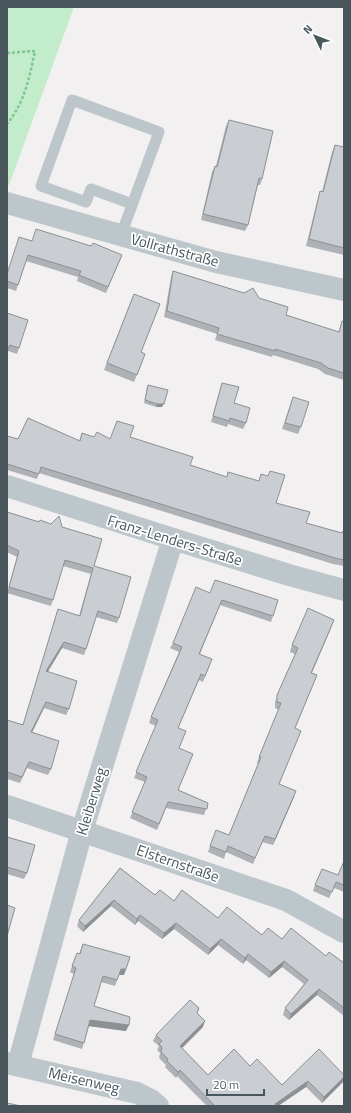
<svg xmlns="http://www.w3.org/2000/svg" width="351" height="1113" viewBox="0 0 351 1113" font-family="'Titillium Web',sans-serif">
<style>
.green{fill:#c2ecca}
.lines{fill:none;stroke-linecap:round;stroke-linejoin:round}
.path{stroke:#7dc794;stroke-width:2.5;stroke-dasharray:3 2;stroke-linecap:butt}
.service{stroke:#bdc7cb;stroke-width:11}
.minor{stroke:#bdc7cb;stroke-width:22}
.tertiary{stroke:#bdc7cb;stroke-width:22}
.wall{fill:#aeb1b5}
.shaded-wall{fill:#8d9093}
.building{fill:#caced2;stroke:#8d9093}
.labels{text-anchor:middle;dominant-baseline:central;stroke-width:3.5;stroke-linejoin:round;paint-order:stroke}
.street-label{font-size:15px;fill:#49575c;stroke:#fff}
</style>
<rect width="100%" height="100%" fill="#f2f0f0"/>
<path class="green" d="M7,7H74L9,185H7Z"/>
<g class="lines">
<path class="path" d="M7,53L35,51C29,78 25,102 7,124"/>
<path class="service" d="M121,235L159,132L72,100L41,186L86,202L91,189L132,204"/>
<g class="minor">
<path d="M7,203L216,262L344,290"/>
<path d="M7,806L286,900L344,932"/>
<path d="M7,1063L137,1093L151,1100L158,1106"/>
<path d="M18,1065L82,831L173,539"/>
</g>
<path class="tertiary" d="M7,486L173,539L289,575L344,590"/>
</g>
<g class="wall">
<path d="M229,120L262,179L260,185H258L248,225L245,231L201,220L212,172L215,166H216L226,126Z"/>
<path d="M335,145L344,147V255L306,246L318,198L320,191L322,192L332,152Z"/>
<path d="M32,241L122,255L106,293L77,281L78,277L26,261L16,291L7,288V274Z"/>
<path d="M173,271L259,298L286,315L338,332L344,322V380L325,374L318,369L273,355L272,357L215,340L217,334L164,317L171,277Z"/>
<path d="M134,294L141,352L145,354L134,382L104,370Z"/>
<path d="M7,313L19,348L17,354L8,351L7,353Z"/>
<path d="M222,383L246,423L243,429L228,424L227,427L211,422Z"/>
<path d="M148,385L162,407H156L144,403L147,388Z"/>
<path d="M293,397L301,427L298,434L282,429Z"/>
<path d="M82,433L94,437L110,439L130,437L190,465L276,503L306,523L342,533L344,528V566L333,564L39,473L37,479L7,470V436L18,439L79,441Z"/>
<path d="M7,512L39,522L62,527L94,566L119,618L117,623L96,617L84,655L62,648L48,672L69,709L66,715L44,708L32,733L51,769L48,775L27,768L20,783L7,779V720L23,725L58,609L79,616L91,574L63,566L51,606L7,593L17,557L7,552Z"/>
<path d="M210,593L273,616L271,622L220,605L200,654L210,665L203,682L199,680L178,728L179,748L178,790L208,803L204,815L166,808L157,830L130,818L145,782L134,778L156,726L149,723L151,717L179,652L170,648L173,643Z"/>
<path d="M332,626L312,673L317,675L295,728L279,784L294,797L273,845L262,842L253,864L226,852L224,859L208,852L210,846L229,835L258,764L257,763L259,757L279,710L275,708V702L295,654L290,652L292,645Z"/>
<path d="M7,837L27,873L24,879L7,874Z"/>
<path d="M344,861V892L334,888L329,898L313,891L315,885L338,875Z"/>
<path d="M120,868L155,895L174,901L262,935L282,939L344,963V1016L317,995L289,1020L283,1015L285,1008L304,984L282,967L269,978L246,960L243,964L218,945L208,955L174,929L162,939L138,921L135,925L111,906L83,932L77,926L79,920Z"/>
<path d="M83,944L126,969L124,975H119L115,986L101,982L94,1006L126,1031L89,1026L82,1049L53,1040L74,974L70,972L77,953L79,954Z"/>
<path d="M199,1008L197,1014L203,1027L182,1048L208,1075L250,1066L282,1085L344,1075V1079L343,1082L322,1103L306,1087L278,1106H207L177,1076L176,1078L165,1067L166,1065L159,1058L160,1053L157,1050L159,1046L153,1041L156,1035Z"/>
</g>
<g class="shaded-wall">
<path d="M157,404H164L162,407H156Z"/>
<path d="M64,642L62,648L44,677L46,671Z"/>
<path d="M46,702L44,708L29,738L31,732Z"/>
<path d="M296,791L294,797L273,845L275,839Z"/>
<path d="M114,900L111,906L83,932L85,926Z"/>
<path d="M140,915L138,921L135,925L137,919Z"/>
<path d="M176,923L174,929L162,939L164,933Z"/>
<path d="M221,939L218,945L208,955L210,949Z"/>
<path d="M248,954L246,960L243,964L245,958Z"/>
<path d="M284,961L282,967L269,978L271,972Z"/>
<path d="M121,969H126L124,975H119Z"/>
<path d="M319,989L317,995L289,1020L291,1014Z"/>
<path d="M90,1020L129,1025L126,1031L88,1026Z"/>
<path d="M205,1021L203,1027L178,1052L180,1046Z"/>
<path d="M180,1070L176,1078L178,1072Z"/>
<path d="M344,1077L343,1082L322,1103L324,1097Z"/>
<path d="M308,1081L306,1087L278,1106H274L275,1104Z"/>
</g>
<g class="building">
<path d="M229,120L273,131L262,179L259,178L248,225L203,214L215,166L217,167Z"/>
<path d="M335,145L344,147V248L309,239L320,191L323,192Z"/>
<path d="M36,229L91,246L93,243L122,255L108,287L79,275L81,271L28,255L18,285L7,281V274L19,237L32,241Z"/>
<path d="M173,271L244,293L253,288L259,298L288,307L286,315L339,332L342,321L344,322V373L328,368L321,363L275,349V351L217,334L219,328L167,311Z"/>
<path d="M134,294L160,304L141,352L145,354L137,375L107,363Z"/>
<path d="M7,313L28,320L19,348L10,345L7,351Z"/>
<path d="M222,383L239,387L234,403L250,408L246,423L230,418L229,421L213,416Z"/>
<path d="M148,385L168,390L164,404H157L145,400Z"/>
<path d="M293,397L309,402L301,427L285,423Z"/>
<path d="M28,418L80,441L82,433L94,437L97,432L110,439L117,421L134,426L130,437L193,457L190,465L227,477L228,472L259,481L261,474L268,476L270,471L285,475L276,503L310,512L306,523L342,533L344,529V560L335,558L41,467L39,474L7,464V436L18,439Z"/>
<path d="M7,512L39,522L40,520L51,524L59,516L62,527L102,539L94,566L131,577L119,618L98,611L86,649L64,642L46,671L77,681L69,709L46,702L31,732L59,741L51,769L29,762L22,777L7,772V720L23,725L58,609L80,616L93,568L65,560L53,600L9,587L19,551L7,545Z"/>
<path d="M215,580L278,600L273,616L222,600L199,654L212,659L205,676L201,674L178,728L186,731L179,748L193,754L178,790L208,803L207,809L168,802L159,824L132,812L147,777L136,772L158,720L151,717L182,647L173,643L196,587L210,593Z"/>
<path d="M308,608L334,620L311,673L317,675L295,728L301,731L279,784L296,791L275,839L265,836L255,858L228,846L226,852L210,846L216,830L229,835L261,757H259L281,703L277,702V695L298,648L292,645Z"/>
<path d="M7,837L35,845L27,873L7,867Z"/>
<path d="M344,861V885L336,882L332,892L315,885L322,869L338,875Z"/>
<path d="M120,868L155,895L160,890L174,901L182,890L218,918L227,907L262,935L268,928L282,939L291,928L326,956L329,952L344,963V1008L319,989L291,1014L285,1008L308,980L284,961L271,972L248,954L245,958L221,939L210,949L176,923L164,933L140,915L137,919L114,900L85,926L79,920Z"/>
<path d="M7,905L15,908L7,936Z"/>
<path d="M83,944L130,957L126,969H121L117,980L103,976L94,1006L130,1017L129,1025L90,1020L84,1043L55,1034L76,968L72,966L77,953L80,954Z"/>
<path d="M190,1000L199,1008L197,1013L205,1021L180,1046L208,1075L234,1049L250,1066L257,1059L282,1085L319,1049L344,1075V1077L324,1097L308,1081L275,1104L278,1106H215L180,1070L178,1072L167,1061L168,1059L161,1052L162,1047L159,1044L162,1041L156,1035Z"/>
<path d="M7,1103L21,1106H7Z"/>
</g>
<g class="labels">
<g class="street-label">
<text transform="translate(175 250) rotate(15)">Vollrathstraße</text>
<text transform="translate(175 540) rotate(17)">Franz-Lenders-Straße</text>
<text transform="translate(91 801) rotate(-73)">Kleiberweg</text>
<text transform="translate(178 863) rotate(19)">Elsternstraße</text>
<text transform="translate(84 1080) rotate(13)">Meisenweg</text>
</g>
</g>
<rect width="351" height="1113" fill="none" stroke="#49575c" stroke-width="16"/>
<g transform="translate(315 36) rotate(313)" stroke="#ffffff" stroke-width="3" paint-order="stroke">
<path d="M0-3L7 15L0 10L-7 15Z" fill="#49575c"/>
<text y="-6" font-size="11" font-weight="bold" text-anchor="middle" fill="#49575c">N</text>
</g>
<path d="M207 1089v6h57v-6" fill="none" stroke="#49575c" stroke-width="2"/>
<text x="213" y="1089" font-size="12" fill="#49575c" stroke="#ffffff" stroke-width="3" paint-order="stroke">20 m</text>
</svg>
